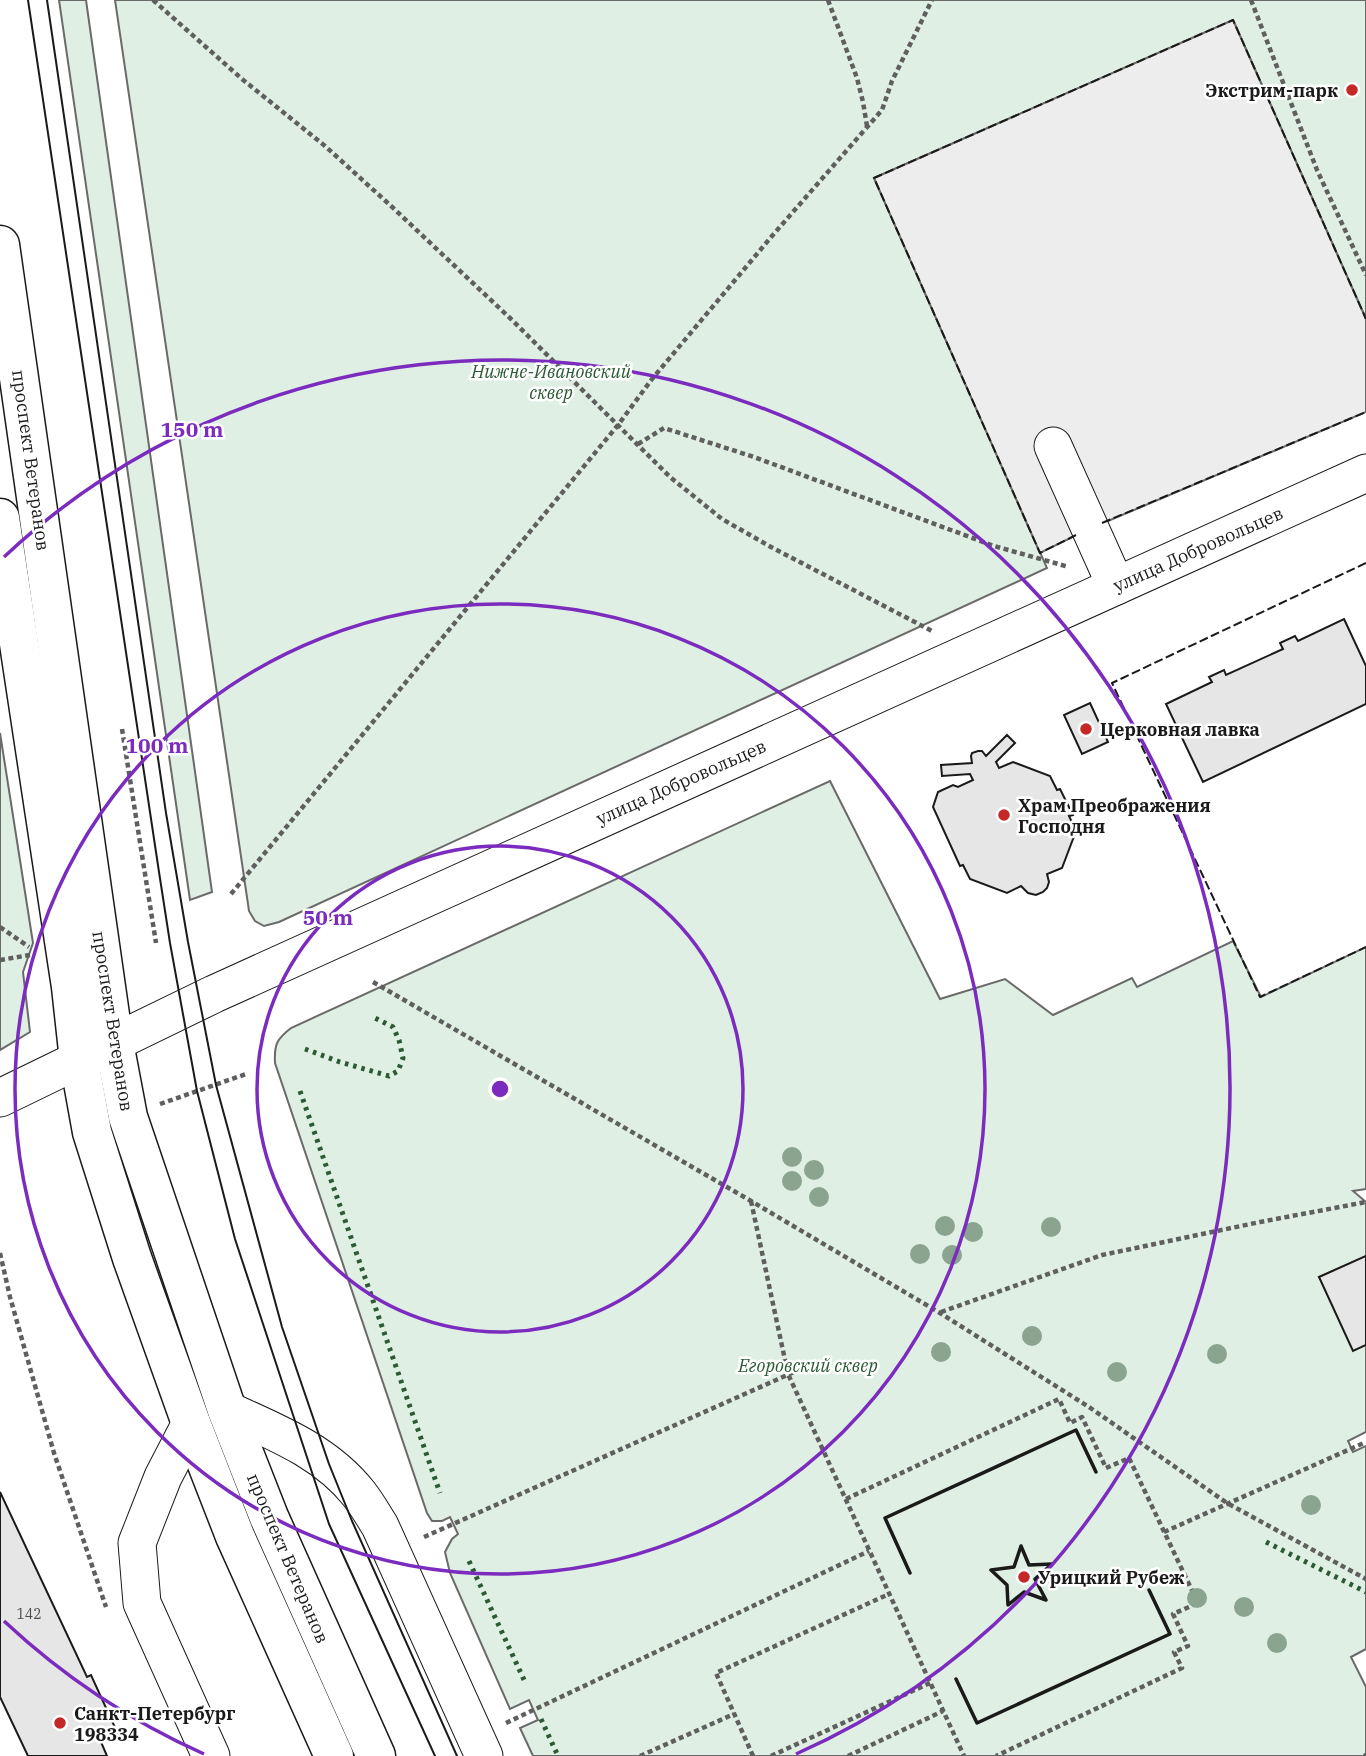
<svg xmlns="http://www.w3.org/2000/svg" width="1366" height="1756" viewBox="0 0 1366 1756" font-family="'IBM Plex Serif',serif">
<style>
.green{fill:#e0efe3;stroke:#6a6a6a;stroke-width:2}
.parking{fill:#ededed;stroke:#6a6a6a;stroke-width:2}
.building{fill:#e6e6e6;stroke:#1a1a1a;stroke-width:2}
.lines{fill:none;stroke-linecap:round;stroke-linejoin:round}
.minor-casing{stroke:#1a1a1a;stroke-width:39}
.major-casing{stroke:#1a1a1a;stroke-width:41}
.path{stroke:#5f5f5f;stroke-width:4.5;stroke-dasharray:5 3.5;stroke-linecap:butt}
.minor{stroke:#fff;stroke-width:37}
.major{stroke:#fff;stroke-width:38}
.tram{stroke:#1a1a1a;stroke-width:2}
.hedge{stroke:#2b5a34;stroke-width:5;stroke-dasharray:3.5 5;stroke-linecap:butt}
.fence{stroke:#1a1a1a;stroke-width:2;stroke-dasharray:9 3.5;stroke-linecap:butt}
.wall{stroke:#1a1a1a;stroke-width:3.5}
.tree{fill:#8aa48f}
.ring{fill:none;stroke:#7b2cbf;stroke-width:3.5}
.poi-dot{fill:#c62828;stroke:#fff;stroke-width:2.5}
.labels{text-anchor:middle;dominant-baseline:central;stroke-width:5;stroke-linejoin:round;paint-order:stroke}
.number-label{font-size:14px;fill:#4d4d4d}
.poi-label{font-size:18px;font-weight:bold;fill:#1a1a1a;stroke:#fff;text-anchor:start}
.park-label{font-size:18px;font-style:italic;fill:#2b5a34;stroke:#fff}
.street-label{font-size:18px;fill:#1a1a1a;stroke:#fff}
.centre{fill:#7b2cbf;stroke:#fff;stroke-width:3.5}
.ring-label{font-size:21px;text-anchor:middle;font-weight:bold;fill:#7b2cbf;stroke:#fff;stroke-width:5;stroke-linejoin:round;paint-order:stroke}
</style>
<rect width="100%" height="100%" fill="#fff"/>
<g class="green">
<path d="M59,0H86L212,892L190,900Z"/>
<path d="M115,0H1366V319L1233,20L874,178L1047,568L279,922L264,926L255,921L249,911Z"/>
<path d="M0,733L33,943L23,972L30,1032L0,1050Z"/>
<path d="M830,781L940,999L1005,979L1053,1015L1132,978L1137,987L1233,941L1261,997L1366,947V1189L1353,1191L1366,1202V1256L1319,1277L1366,1345V1432L1348,1441L1353,1452L1366,1446V1649L1351,1657L1366,1687V1756H533L520,1728L538,1720L529,1700L510,1709L450,1573L445,1552L452,1539L458,1534L450,1517L442,1521H432L427,1513L275,1063C274,1044 277,1039 291,1028Z"/>
</g>
<path class="parking" d="M1233,20L1366,319V412L1089,529L1040,553L874,178Z"/>
<g class="building">
<path d="M1344,619L1366,666V704L1203,782L1166,704L1212,682L1209,677L1224,670L1226,675L1283,649L1280,643L1295,636L1298,641Z"/>
<path d="M1090,703L1108,742L1082,754L1064,715Z"/>
<path d="M1007,735L1015,743L996,762L999,768L1013,762L1050,776L1057,790L1060,789L1073,815L1069,816L1076,831L1062,868L1047,874L1049,882L1047,888L1043,892L1036,895L1028,893L1021,886L1007,893L970,879L963,865L960,866L933,807L938,792L953,785L958,787L973,780L970,774L942,776L941,765L972,763L971,756L972,753L978,751H982L986,756Z"/>
<path d="M1366,1256V1345L1353,1351L1319,1277Z"/>
<path d="M0,1492L87,1677L91,1675L118,1734L101,1742L107,1756H28L0,1697Z"/>
</g>
<g class="lines">
<defs>
<g id="minor">
<path d="M1053,446L1116,586"/>
<path d="M0,1098L214,994L1366,473"/>
<path d="M227,1410C275,1432 325,1451 359,1494C367,1504 373,1515 380,1526L484,1756"/>
<path d="M191,1423L163,1477L137,1543L142,1603L211,1756"/>
</g>
<g id="major">
<path d="M0,245L114,1043L128,1117L227,1410L269,1517L376,1756"/>
<path d="M0,518L71,987L79,1060L92,1132L132,1258L191,1423L235,1536L334,1756"/>
</g>
</defs>
<use href="#minor" class="minor-casing"/>
<use href="#major" class="major-casing"/>
<g class="path">
<path d="M153,0L242,79L325,146L390,205L511,319L670,477L722,519L771,547L932,631"/>
<path d="M828,0L857,78L863,102L867,126"/>
<path d="M1251,0L1317,170L1366,275"/>
<path d="M638,444L664,428L754,457L994,546L1069,567"/>
<path d="M122,729L156,943"/>
<path d="M231,894L618,425L652,379L772,236L882,110L892,81L932,0"/>
<path d="M0,927L29,947"/>
<path d="M0,960L30,955"/>
<path d="M373,982L751,1201L940,1313L1089,1407L1227,1503L1366,1579"/>
<path d="M160,1104L246,1074"/>
<path d="M751,1201L788,1374L964,1756"/>
<path d="M0,1253L10,1297L54,1453L106,1607"/>
<path d="M941,1312L1102,1255L1260,1222L1366,1202"/>
<path d="M846,1499L1059,1399L1070,1423L1082,1417L1106,1468L1129,1458L1198,1603L1173,1614L1188,1646L1174,1652L1182,1668L996,1756"/>
<path d="M1164,1532L1366,1442"/>
<path d="M424,1537L812,1364"/>
<path d="M506,1723L869,1551"/>
<path d="M640,1756L734,1714"/>
<path d="M753,1756L716,1673L889,1594"/>
<path d="M771,1756L930,1683"/>
<path d="M848,1756L943,1711"/>
<path d="M1364,1756L1366,1755"/>
</g>
<use href="#minor" class="minor"/>
<use href="#major" class="major"/>
<g class="tram">
<path d="M28,0L159,872L170,943L197,1091L235,1239L329,1524L435,1756"/>
<path d="M47,0L166,813L188,942L216,1085L282,1327L329,1464L352,1521L457,1756"/>
</g>
<g class="hedge">
<path d="M305,1049L340,1062L389,1076L398,1071L403,1058L399,1040L393,1027L375,1018"/>
<path d="M300,1091L440,1493"/>
<path d="M1266,1542L1366,1592"/>
<path d="M469,1561L525,1682"/>
<path d="M541,1719L558,1756"/>
</g>
<g class="fence">
<path d="M1102,523L1366,412"/>
<path d="M1076,535L1040,553L874,178L1233,20L1366,319"/>
<path d="M1366,563L1112,683L1260,997L1366,947"/>
</g>
<g class="wall">
<path d="M1021,1546L1029,1565L1052,1564L1035,1579L1046,1600L1024,1592L1008,1605L1007,1585L991,1570L1014,1567Z"/>
<path d="M910,1573L885,1518L1076,1430L1096,1472"/>
<path d="M956,1679L977,1723L1170,1634L1149,1590"/>
</g>
</g>
<g class="tree">
<circle cx="792" cy="1157" r="10"/>
<circle cx="814" cy="1170" r="10"/>
<circle cx="792" cy="1181" r="10"/>
<circle cx="819" cy="1197" r="10"/>
<circle cx="945" cy="1226" r="10"/>
<circle cx="1051" cy="1227" r="10"/>
<circle cx="973" cy="1232" r="10"/>
<circle cx="920" cy="1254" r="10"/>
<circle cx="952" cy="1255" r="10"/>
<circle cx="1032" cy="1336" r="10"/>
<circle cx="941" cy="1352" r="10"/>
<circle cx="1217" cy="1354" r="10"/>
<circle cx="1117" cy="1372" r="10"/>
<circle cx="1311" cy="1505" r="10"/>
<circle cx="1197" cy="1598" r="10"/>
<circle cx="1244" cy="1607" r="10"/>
<circle cx="1277" cy="1643" r="10"/>
</g>
<g class="ring">
<circle cx="500" cy="1089" r="243"/>
<circle cx="500" cy="1089" r="485"/>
<path d="M204 1754A728 728 0 0 1 4 1621M4 557A728 728 0 1 1 796 1754"/>
</g>
<g class="poi-dot">
<circle cx="1352" cy="90" r="7"/>
<circle cx="1086" cy="729" r="7"/>
<circle cx="1004" cy="815" r="7"/>
<circle cx="1024" cy="1577" r="7"/>
<circle cx="60" cy="1723" r="7"/>
</g>
<g class="labels">
<g class="number-label">
<text x="29" y="1614">142</text>
</g>
<g class="poi-label">
<text x="1338" y="90" text-anchor="end">Экстрим-парк</text>
<text x="1100" y="729">Церковная лавка</text>
<text x="1018" y="805">Храм Преображения<tspan x="1018" dy="21">Господня</tspan></text>
<text x="1038" y="1577">Урицкий Рубеж</text>
<text x="74" y="1713">Санкт-Петербург<tspan x="74" dy="21">198334</tspan></text>
</g>
<g class="park-label">
<text x="551" y="371">Нижне-Ивановский<tspan x="551" dy="21">сквер</tspan></text>
<text x="808" y="1365">Егоровский сквер</text>
</g>
<g class="street-label">
<text transform="translate(31 460) rotate(82)">проспект Ветеранов</text>
<text transform="translate(1198 549) rotate(-24)">улица Добровольцев</text>
<text transform="translate(681 782) rotate(-24)">улица Добровольцев</text>
<text transform="translate(113 1021) rotate(81)">проспект Ветеранов</text>
<text transform="translate(288 1558) rotate(67)">проспект Ветеранов</text>
</g>
</g>
<circle cx="500" cy="1089" r="10" class="centre"/>
<g class="ring-label">
<text x="192" y="437">150 m</text>
<text x="157" y="753">100 m</text>
<text x="328" y="925">50 m</text>
</g>
</svg>
